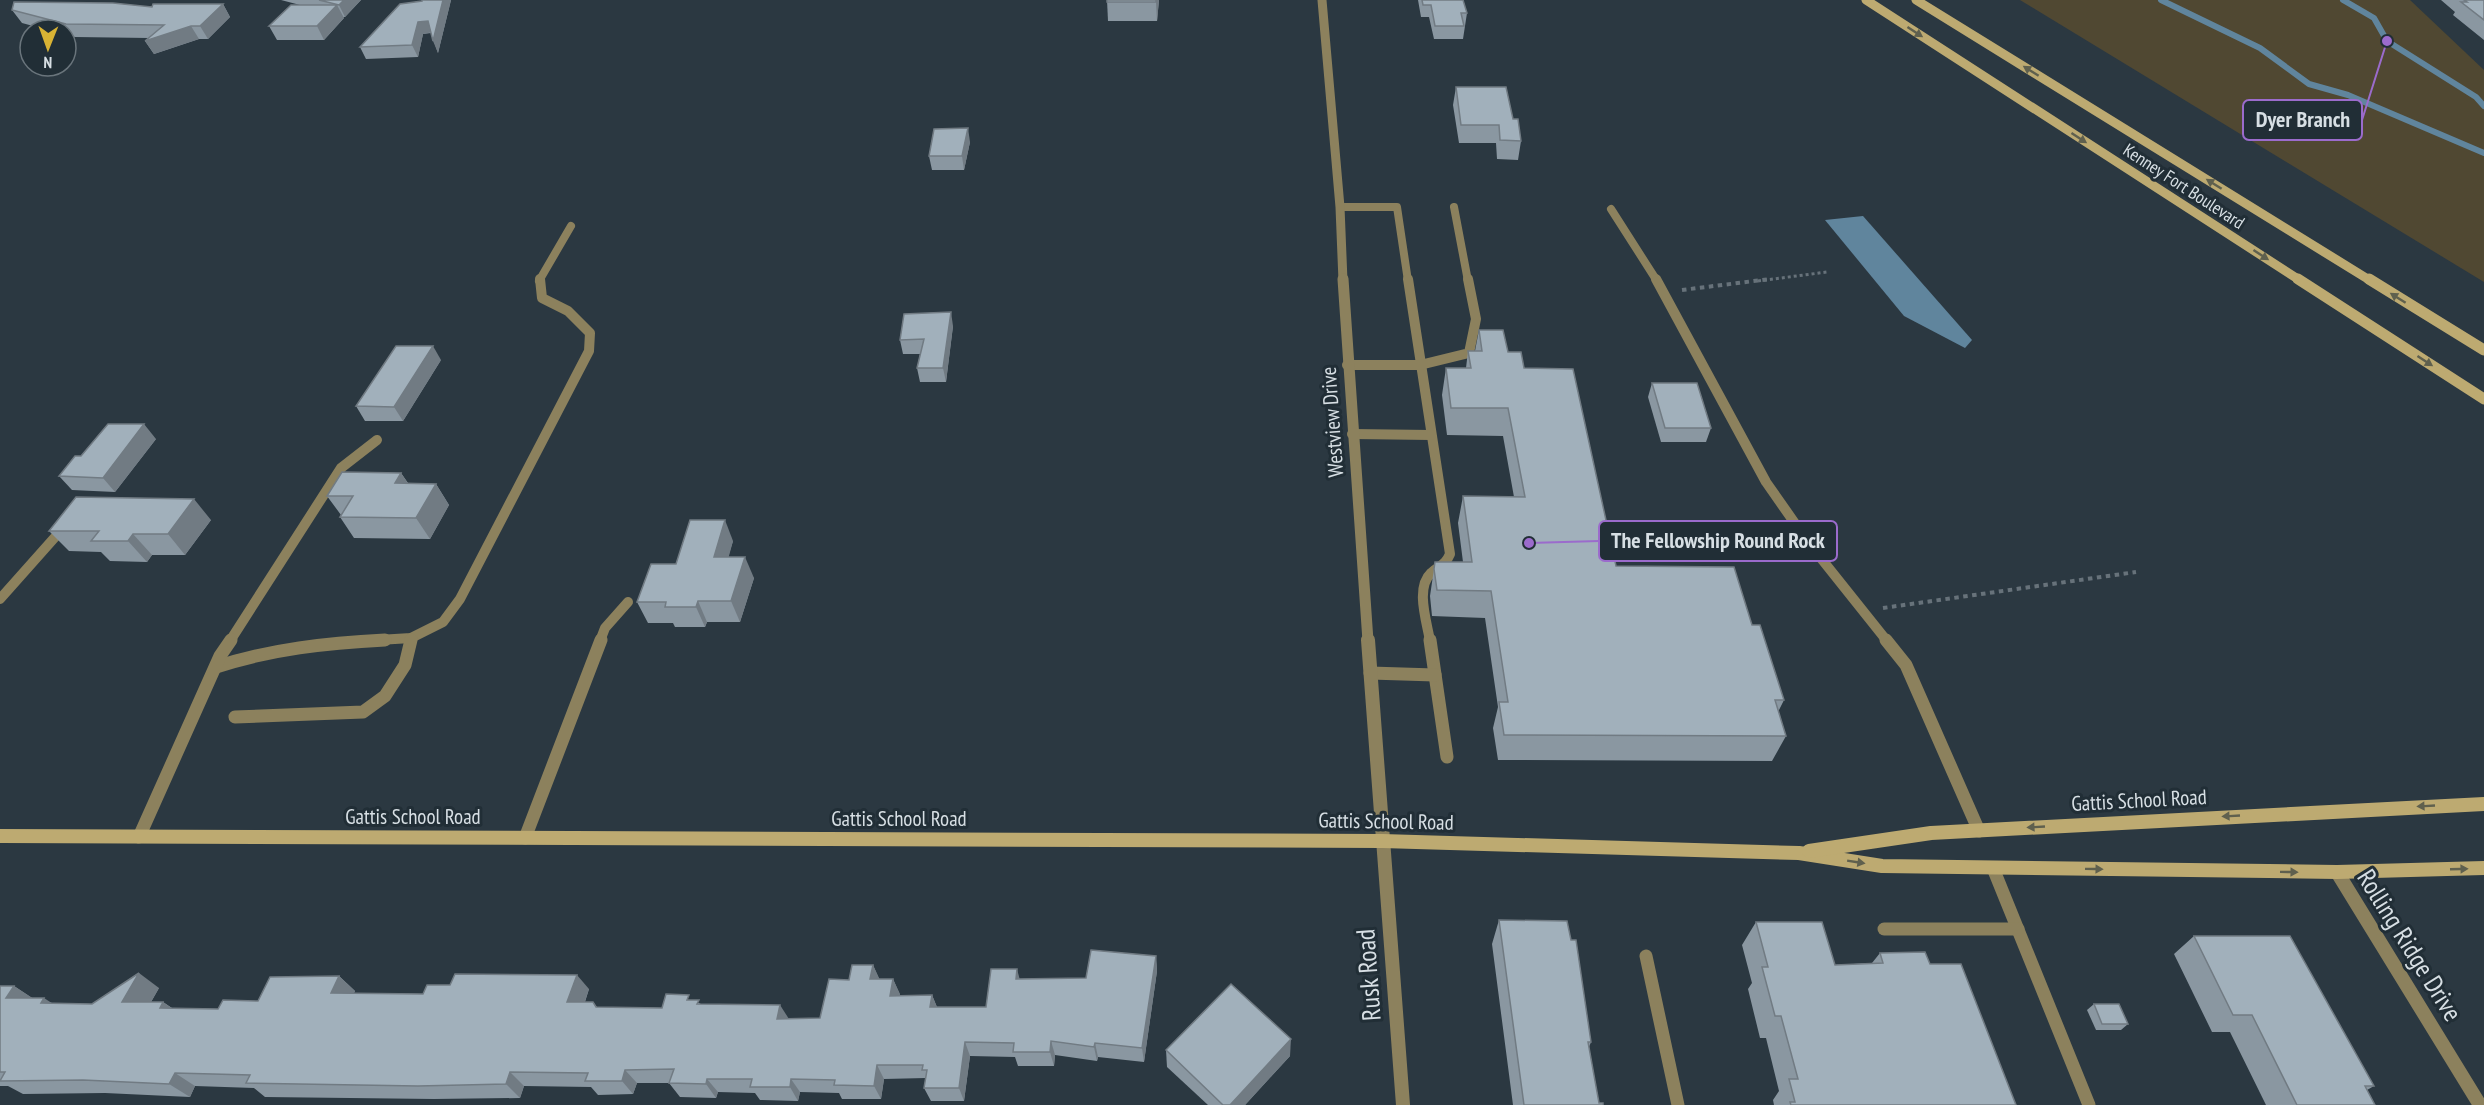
<svg xmlns="http://www.w3.org/2000/svg" width="2484" height="1105" viewBox="0 0 2484 1105" font-family="'PT Sans Narrow',sans-serif">
<style>
.green{fill:#504832}
.water{fill:#60859d}
.lines{fill:none;stroke-linecap:round;stroke-linejoin:round}
.stream{stroke:#60859d;stroke-width:6}
.path-far1{stroke:#67727a;stroke-width:3;stroke-dasharray:3 3;stroke-linecap:butt}
.path{stroke:#67727a;stroke-width:4;stroke-dasharray:4.5 4.5;stroke-linecap:butt}
.lane-far2{stroke:#8c815d;stroke-width:8}
.lane-far1{stroke:#8c815d;stroke-width:10}
.lane{stroke:#8c815d;stroke-width:13}
.street-far2{stroke:#8c815d;stroke-width:9}
.street-far1{stroke:#8c815d;stroke-width:11}
.street{stroke:#8c815d;stroke-width:14}
.secondary-far2{stroke:#bdaa71;stroke-width:9}
.secondary-far1{stroke:#bdaa71;stroke-width:11}
.secondary{stroke:#bdaa71;stroke-width:14}
.wall{fill:#8a97a1}
.shaded-wall{fill:#717b83}
.building{fill:#a1b0bb;stroke:#717b83;stroke-width:1.5}
.oneway{fill:#5f604e}
.labels{text-anchor:middle;dominant-baseline:central;stroke-width:6;stroke-linejoin:round;paint-order:stroke}
.far-street-label{font-size:18px;fill:#d7dfe4;stroke:#212e36}
.street-label{font-size:21px;fill:#d7dfe4;stroke:#212e36}
.near-street-label{font-size:26px;fill:#d7dfe4;stroke:#212e36}
.leader{fill:none;stroke:#9b6bcc;stroke-width:2}
.callout-dot{fill:#9b6bcc;stroke:#212e36;stroke-width:2}
.callout{fill:#212e36;stroke:#9b6bcc;stroke-width:2}
.callout-label{font-size:22px;text-anchor:middle;font-weight:bold;fill:#d7dfe4}
</style>
<rect width="100%" height="100%" fill="#2b3841"/>
<path class="green" d="M2020,0H2410L2484,70V282Z"/>
<path class="water" d="M1863,216L1972,340L1965,348L1904,316L1825,220Z"/>
<g class="lines">
<g class="stream">
<path d="M2161,0L2260,48L2309,84L2348,95L2484,153"/>
<path d="M2343,0L2374,18L2387,41L2476,97L2484,106"/>
</g>
<path class="path-far1" d="M1758,281L1827,272"/>
<g class="path">
<path d="M1682,290L1770,279"/>
<path d="M1883,608L2136,572"/>
</g>
<g class="lane-far2">
<path d="M1340,207H1397L1408,281"/>
<path d="M1454,207L1468,281"/>
<path d="M1611,209L1657,281"/>
<path d="M539,281L571,226"/>
</g>
<g class="lane-far1">
<path d="M1408,279L1450,554C1445,566 1439,565 1431,573C1415,588 1427,622 1430,641"/>
<path d="M1656,279L1766,482L1808,542L1887,641"/>
<path d="M1347,365H1420L1469,353L1476,319L1468,279"/>
<path d="M1352,434L1431,435"/>
<path d="M0,599L64,527"/>
<path d="M230,641L341,468L377,440"/>
<path d="M362,641L411,638L443,622L460,599L589,351L590,333L568,311L542,298L540,279"/>
<path d="M410,641L411,638"/>
<path d="M600,641L605,628L628,602"/>
</g>
<g class="lane">
<path d="M1430,640L1447,757"/>
<path d="M1886,640L1906,665L1979,831"/>
<path d="M216,667C271,649 327,643 385,640"/>
<path d="M1370,673L1435,675"/>
<path d="M235,717L363,712L385,696L405,665L411,640"/>
<path d="M139,837L220,656L231,640"/>
<path d="M525,838L601,640"/>
<path d="M1993,868L2089,1105"/>
<path d="M1884,929H2018"/>
<path d="M1646,956L1678,1105"/>
</g>
<path class="street-far2" d="M1322,0L1340,207L1343,281"/>
<path class="street-far1" d="M1343,279L1368,641"/>
<g class="street">
<path d="M1368,640L1403,1105"/>
<path d="M2337,872L2480,1105"/>
</g>
<g class="secondary-far2">
<path d="M1866,0L2301,281"/>
<path d="M1916,0L2371,281"/>
</g>
<g class="secondary-far1">
<path d="M2298,279L2484,399"/>
<path d="M2369,279L2484,350"/>
</g>
<g class="secondary">
<path d="M0,836L1382,841L1799,853L1882,866L2337,872L2484,868"/>
<path d="M1809,851L1931,833L2484,804"/>
</g>
</g>
<g class="wall">
<path d="M281,0H361L345,17H343L344,18L324,40H277L269,26L300,5Z"/>
<path d="M422,0H451L438,53L431,33L423,34L418,57L366,59L360,47L422,1Z"/>
<path d="M1107,0H1159L1157,21H1108Z"/>
<path d="M1418,0H1463L1467,13L1463,39H1434L1429,17H1421Z"/>
<path d="M2441,0H2484V40L2453,15L2455,12Z"/>
<path d="M223,4L230,17L208,39H199L154,54L145,41L149,38L75,37L66,35V30H48L22,23L12,10Z"/>
<path d="M1456,87L1513,119L1521,141L1518,160L1497,159L1496,143H1459L1453,105Z"/>
<path d="M970,142L964,170H932L929,156Z"/>
<path d="M953,326L946,382H920L917,368L920,354H903L900,340Z"/>
<path d="M1479,330L1508,352L1524,368L1616,566L1752,625L1784,700L1778,712L1786,736L1772,761L1498,760L1493,728L1498,707L1485,618L1432,616L1430,596L1435,562H1463L1458,523L1463,496L1514,497L1503,436L1447,435L1442,395L1446,368H1466L1468,351H1475Z"/>
<path d="M441,360L403,421H365L356,406Z"/>
<path d="M1652,383L1711,428L1706,442H1661L1648,397Z"/>
<path d="M156,439L115,492L72,490L59,476L81,456Z"/>
<path d="M401,473L408,483L436,484L449,505L430,539L354,538L340,517L341,515L327,496Z"/>
<path d="M211,520L185,555H152L147,562L110,561L101,552L69,551L49,531Z"/>
<path d="M733,541L728,557L754,578L740,622H707L705,627H675L673,623H648L637,602L676,564Z"/>
<path d="M1499,920L1591,1042L1589,1047L1599,1103L1603,1105H1513L1492,944Z"/>
<path d="M1756,922L1835,965L1872,963L1880,953L1930,964L2016,1105H1774L1773,1100L1779,1091L1766,1038H1760L1748,989L1752,983L1742,945Z"/>
<path d="M2194,936L2374,1086L2367,1090L2375,1105H2266L2230,1032H2212L2174,954Z"/>
<path d="M1156,956L1157,971L1144,1062L1098,1057L1097,1061L1055,1055L1054,1066H1018L1015,1057L970,1056L964,1101H931L924,1088L926,1078L884,1079L881,1099H842L839,1093L800,1092L798,1101L760,1100L755,1093L718,1092L716,1098L680,1097L669,1083H637L633,1094L598,1095L591,1087L524,1086L520,1098L434,1099L265,1097L254,1088L195,1086L190,1097L105,1093L23,1094L8,1086H0V986H14L32,998L52,1003L92,1004L159,988L151,1002H163L172,1008L218,1009L258,1001L339,976L355,991L354,993L423,994L589,989L585,1002H593L597,1007L662,1008L692,1000L701,1004L788,1019L820,1018L849,980L873,965L879,979H893L900,995H932L937,1007H986L1020,979L1086,978Z"/>
<path d="M2094,1004L2128,1024L2121,1030H2096L2087,1010Z"/>
<path d="M1166,1050L1290,1056L1245,1105H1208L1167,1067Z"/>
</g>
<g class="shaded-wall">
<path d="M344,0H361L345,17L339,5Z"/>
<path d="M443,0H451L438,53L433,41Z"/>
<path d="M1156,0H1159L1157,21L1156,2Z"/>
<path d="M223,4L230,17L208,39L200,26Z"/>
<path d="M337,5L344,18L324,40L317,26Z"/>
<path d="M428,21L433,32L423,34L418,57L412,45L418,22Z"/>
<path d="M191,26L199,39L154,54L145,41Z"/>
<path d="M968,128L970,142L964,170L962,156Z"/>
<path d="M951,312L953,326L946,382L943,368Z"/>
<path d="M433,346L441,360L403,421L394,407Z"/>
<path d="M144,424L156,439L115,492L103,478Z"/>
<path d="M401,473L415,494L395,483Z"/>
<path d="M436,484L449,505L430,539L416,518Z"/>
<path d="M194,499L211,520L185,555L168,534Z"/>
<path d="M725,520L733,541L723,578L714,557Z"/>
<path d="M133,534L152,555L147,562L128,541Z"/>
<path d="M745,557L754,578L740,622L731,601Z"/>
<path d="M698,601L707,622L705,627L696,607Z"/>
<path d="M1156,956L1157,971L1144,1062L1142,1048Z"/>
<path d="M873,965L880,980L870,979Z"/>
<path d="M1017,969L1021,984L1016,979Z"/>
<path d="M139,973L159,988L143,1016L122,1002Z"/>
<path d="M577,975L589,989L580,1016L567,1002Z"/>
<path d="M339,976L355,991L347,1007L331,993Z"/>
<path d="M893,979L900,994L897,1010L890,996Z"/>
<path d="M14,986L37,1001L6,998Z"/>
<path d="M932,995L938,1010L930,1007Z"/>
<path d="M44,998L67,1013L41,1003Z"/>
<path d="M163,1002L183,1016L160,1008Z"/>
<path d="M780,1005L789,1019H777Z"/>
<path d="M1291,1039L1290,1056L1245,1105H1230Z"/>
<path d="M1051,1041L1055,1055L1054,1066L1050,1052Z"/>
<path d="M965,1042L970,1056L964,1101L959,1088Z"/>
<path d="M1095,1043L1098,1057L1097,1061L1094,1047Z"/>
<path d="M877,1065L884,1079L881,1099L874,1086Z"/>
<path d="M625,1070L637,1083L633,1094L622,1081Z"/>
<path d="M510,1072L524,1086L520,1098L506,1084Z"/>
<path d="M175,1073L195,1086L190,1097L169,1084Z"/>
<path d="M707,1079L718,1092L716,1098L706,1084Z"/>
<path d="M791,1079L800,1092L798,1101L790,1087Z"/>
</g>
<g class="building">
<path d="M319,0H344L339,5Z"/>
<path d="M422,0H443L433,41L428,21L418,22L412,45L360,47L400,4L422,1Z"/>
<rect x="1107" y="0" width="49" height="2"/>
<path d="M1422,0H1463L1467,13H1461L1464,26H1435L1431,5H1423Z"/>
<path d="M2464,0H2484V20L2461,2H2467Z"/>
<path d="M14,2L113,3L152,7L153,4H223L200,26H191L145,41L164,25L66,24L12,10Z"/>
<path d="M291,5H337L317,26H269Z"/>
<path d="M1456,87H1506L1513,119H1518L1521,141L1500,140L1499,125H1461Z"/>
<path d="M968,128L962,156H929L934,129Z"/>
<path d="M951,312L943,368H917L924,339L900,340L904,314Z"/>
<path d="M1479,330H1503L1508,352H1521L1524,368L1573,369L1616,566L1734,567L1752,625H1760L1784,700H1775L1786,736L1504,735L1499,702H1508L1491,591L1437,590L1434,569L1435,562H1472L1463,496L1525,497L1508,408H1451L1446,368H1471L1468,351H1482Z"/>
<path d="M396,346H433L394,407L356,406Z"/>
<path d="M1652,383H1697L1711,428H1665Z"/>
<path d="M108,424H144L103,478L59,476L75,456H81Z"/>
<path d="M342,472L401,473L395,483L436,484L416,518L340,517L353,496H327Z"/>
<path d="M76,497L194,499L168,534H133L128,541H91L99,531H49Z"/>
<path d="M690,520H725L714,557H745L731,601H698L696,607H665L666,602H637L651,564H676Z"/>
<path d="M1499,920L1567,921L1571,940H1576L1591,1042H1588L1599,1103H1603V1105H1524Z"/>
<path d="M1756,922H1822L1835,965L1883,963L1880,953L1925,952L1930,964H1961L2016,1105H1791L1790,1102H1795L1789,1079H1798L1781,1016H1775L1762,967H1768Z"/>
<path d="M2194,936H2290L2374,1086H2365L2375,1105H2297L2252,1015H2233Z"/>
<path d="M1091,950L1156,956L1142,1048L1095,1043L1094,1047L1051,1041L1050,1052H1013L1014,1043L965,1042L959,1088H924L927,1070H922L923,1065H877L874,1086L834,1085L835,1080L791,1079L790,1087H750L752,1079H707L706,1084L669,1083L674,1069L625,1070L622,1081H585L588,1073L510,1072L506,1084L418,1086L246,1083L250,1075L175,1073L169,1084L83,1080L0,1081L5,1072H0V986H14L6,998H44L41,1003L92,1004L139,973L122,1002H163L160,1008L218,1009L223,1000L258,1001L270,977L339,976L331,993L423,994L427,985H450L455,974L577,975L567,1002H593L596,1007L662,1008L666,994L689,995L687,1000H699L697,1004L780,1005L777,1019L820,1018L829,979L849,980L852,965H873L870,979H893L890,996L932,995L930,1007H986L991,969H1017L1016,979L1086,978Z"/>
<path d="M1231,984L1291,1039L1230,1105H1223L1166,1050Z"/>
<path d="M2094,1004H2119L2128,1024H2102Z"/>
</g>
<defs><path id="oneway-solid" d="M-6-.8H1V-3.2L6.5 0L1 3.2V.8H-6Z" transform="scale(1.5)"/></defs>
<g class="oneway">
<use href="#oneway-solid" transform="translate(1915 32) rotate(33)"/>
<use href="#oneway-solid" transform="translate(2031 71) rotate(-148)"/>
<use href="#oneway-solid" transform="translate(2079 138) rotate(33)"/>
<use href="#oneway-solid" transform="translate(2214 184) rotate(-148)"/>
<use href="#oneway-solid" transform="translate(2261 255) rotate(33)"/>
<use href="#oneway-solid" transform="translate(2398 298) rotate(-148)"/>
<use href="#oneway-solid" transform="translate(2425 361) rotate(33)"/>
<use href="#oneway-solid" transform="translate(2426 806) rotate(177)"/>
<use href="#oneway-solid" transform="translate(2231 816) rotate(177)"/>
<use href="#oneway-solid" transform="translate(2036 827) rotate(177)"/>
<use href="#oneway-solid" transform="translate(1856 862) rotate(9)"/>
<use href="#oneway-solid" transform="translate(2094 869) rotate(1)"/>
<use href="#oneway-solid" transform="translate(2459 869) rotate(-2)"/>
<use href="#oneway-solid" transform="translate(2289 872) rotate(1)"/>
</g>
<g class="labels">
<g class="far-street-label">
<text transform="translate(2184 186) rotate(33)">Kenney Fort Boulevard</text>
</g>
<g class="street-label">
<text transform="translate(1332 422) rotate(-94)">Westview Drive</text>
<text transform="translate(2139 800) rotate(-3)">Gattis School Road</text>
<text x="413" y="816">Gattis School Road</text>
<text x="899" y="818">Gattis School Road</text>
<text transform="translate(1386 821) rotate(1)">Gattis School Road</text>
</g>
<g class="near-street-label">
<text transform="translate(2410 945) rotate(58)">Rolling Ridge Drive</text>
<text transform="translate(1368 975) rotate(-94)">Rusk Road</text>
</g>
</g>
<path class="leader" d="M2387 41L2362 120M1529 543L1599 541"/>
<g class="callout-dot">
<circle cx="2387" cy="41" r="6"/>
<circle cx="1529" cy="543" r="6"/>
</g>
<g class="callout">
<rect x="2243" y="100" width="119" height="40" rx="6"/>
<rect x="1599" y="521" width="238" height="40" rx="6"/>
</g>
<g class="callout-label">
<text x="2303" y="127">Dyer Branch</text>
<text x="1718" y="548">The Fellowship Round Rock</text>
</g>
<g transform="translate(48 48) rotate(181)"><circle r="28" fill="#212e36" stroke="#6a757c" stroke-width="1.5"/>
<path d="M0-4.5L10 22L0 15L-10 22Z" fill="#d9b334"/>
<text y="-9" font-size="16" font-weight="bold" text-anchor="middle" fill="#d7dfe4">N</text>
</g>
</svg>
